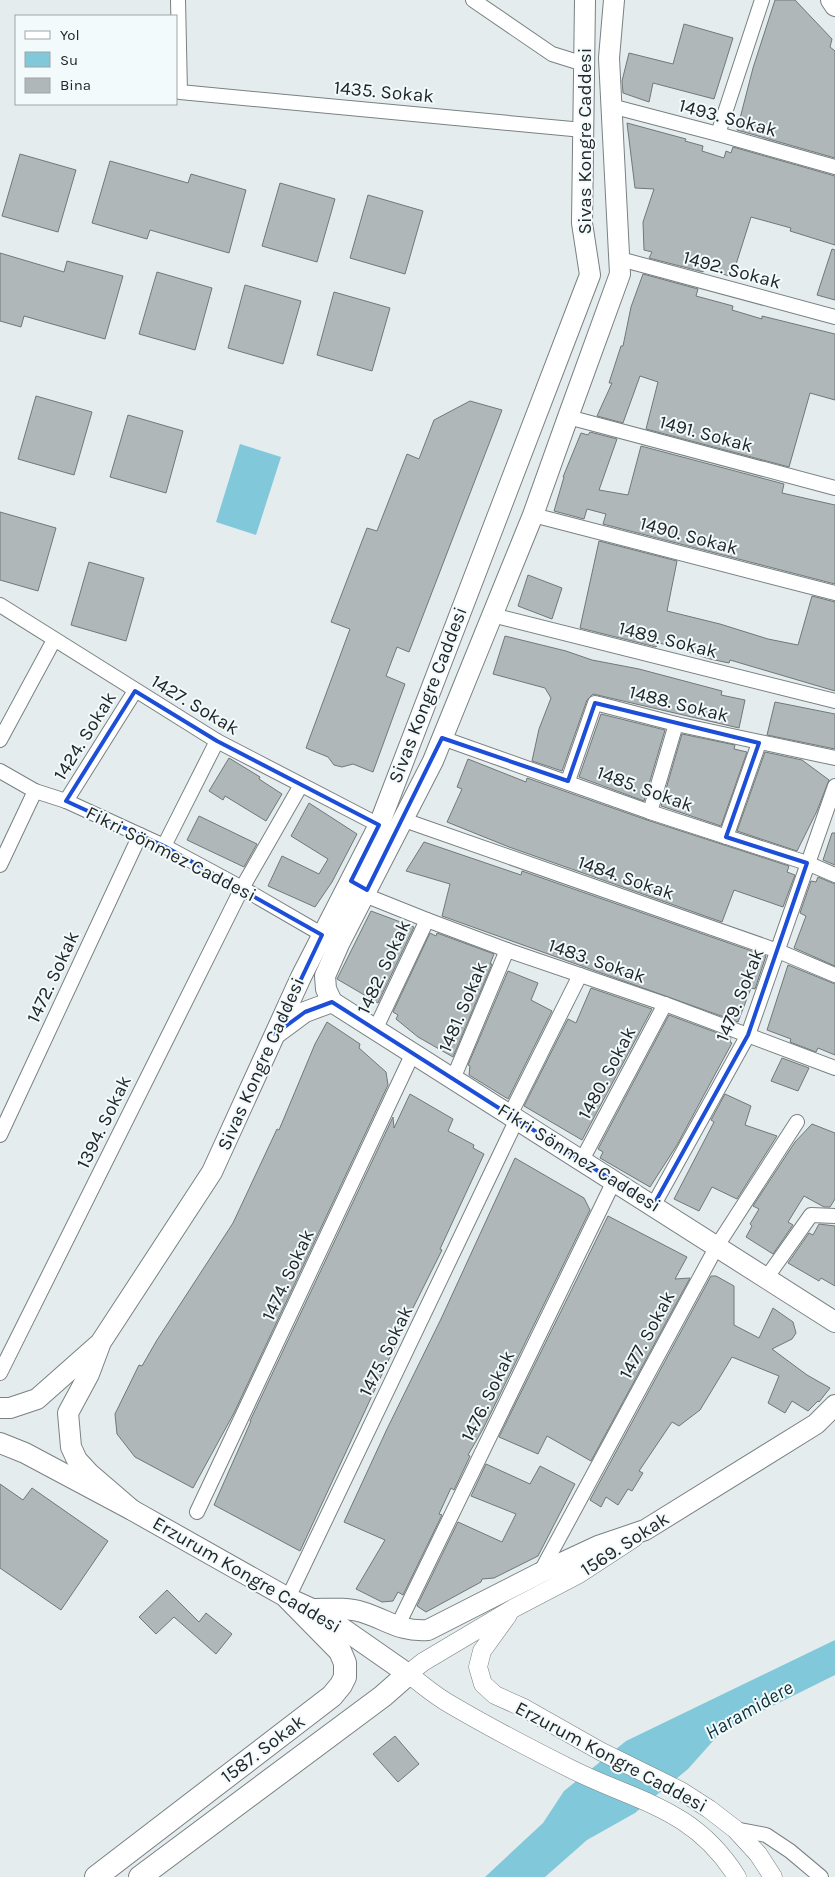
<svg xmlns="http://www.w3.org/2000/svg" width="835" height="1877" viewBox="0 0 835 1877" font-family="Karla,sans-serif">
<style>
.water{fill:#81c9da}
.building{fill:#b0b7b9;stroke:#707879}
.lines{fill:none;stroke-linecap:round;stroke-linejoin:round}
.minor-casing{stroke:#7a8183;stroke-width:16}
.tertiary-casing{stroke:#7a8183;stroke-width:19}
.secondary-casing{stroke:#7a8183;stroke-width:22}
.primary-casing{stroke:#7a8183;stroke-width:24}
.minor{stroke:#fff;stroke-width:14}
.tertiary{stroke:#fff;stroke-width:18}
.secondary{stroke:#fff;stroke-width:20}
.primary{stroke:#fff;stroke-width:22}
.marked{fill:none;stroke:#1d4ed8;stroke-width:4;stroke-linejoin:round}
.labels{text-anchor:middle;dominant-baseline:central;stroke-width:4;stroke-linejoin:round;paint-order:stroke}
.street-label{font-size:19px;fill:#232626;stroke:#f2fafc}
.water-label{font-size:20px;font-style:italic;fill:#0a2e36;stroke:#f2fafc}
</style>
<rect width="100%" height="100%" fill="#e4ecee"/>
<g class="water">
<path d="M240,444L281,457L256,535L216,522Z"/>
<path d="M835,1640V1675L722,1731L688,1769L635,1813L587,1840L545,1877H485L543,1823L564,1791L626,1741Z"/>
</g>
<g class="building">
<path d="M775,0H795L832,39L830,47L835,51V158L737,130L753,68Z"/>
<path d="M684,24L733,38L714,99L653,83L649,102L623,93L622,81L629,53L673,64Z"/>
<path d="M627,123L686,139L685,141L703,146L702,151L724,158L726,151L731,153L733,147L835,176V245L790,231L791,228L751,217L732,277L704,268L703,272L649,258L652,252L644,250L643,222L654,189L635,188Z"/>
<path d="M20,154L76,170L58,232L2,216Z"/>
<path d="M110,161L188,183L191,174L246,190L229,253L150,230L147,239L92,223Z"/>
<path d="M280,183L335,199L317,262L262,246Z"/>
<path d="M368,195L423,211L405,274L350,258Z"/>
<path d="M832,249L835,250V300L817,295Z"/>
<path d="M0,253L64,272L67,261L123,276L105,339L24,316L21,327L0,321Z"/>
<path d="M157,272L212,288L195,350L139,334Z"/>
<path d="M643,274L698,289L696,296L733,306L732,310L762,319V316L835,334V400L810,393L789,467L646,429L658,382L640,376L623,423L597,416L612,383H609L621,346H623L631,307Z"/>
<path d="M245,285L301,301L283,364L228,348Z"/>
<path d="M334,292L390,308L372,371L317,355Z"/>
<path d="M36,396L92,412L74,475L18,459Z"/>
<path d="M470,401L502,410L409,652L397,647L386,676L405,684L373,772L353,764L342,767L334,765L328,757L306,748L350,629L331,622L367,528L377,531L407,454L419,459L434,420Z"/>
<path d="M128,415L183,431L166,493L110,477Z"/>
<path d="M590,432L617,439L599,490L628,495L641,446L784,484L782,493L835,505V584L603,524L606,514L587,509L584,519L554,511L564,477H563L581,433L588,435Z"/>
<path d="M0,512L56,528L38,591L0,580Z"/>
<path d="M599,541L677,561L667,611L720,624L768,639L798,645L812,596L835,602V691L730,660L729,663L710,659L685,651L686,648L658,643L656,647L580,628Z"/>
<path d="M89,562L144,578L126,641L71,625Z"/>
<path d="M528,575L562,588L552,619L518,606Z"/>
<path d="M505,636L566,651L592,660L639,669L722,691L721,695L745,700L739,728L593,694L587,700L562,771L532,761L539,729L551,698L545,688L493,674Z"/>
<path d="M775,702L835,714V749L767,735Z"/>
<path d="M601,714L665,730L644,801L579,777Z"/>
<path d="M682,734L735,745L734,749L747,752L721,826L661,806Z"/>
<path d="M765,752L802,760L829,780L817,811L797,851L737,831Z"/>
<path d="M229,758L260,777L259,779L282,794L266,821L225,796L223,800L209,791Z"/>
<path d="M468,759L526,782L527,778L647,820L789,866L787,872L795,875L783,907L734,890L722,922L509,847L447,822L462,789L457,787Z"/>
<path d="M309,803L357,834L332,882L315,907L268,886L282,856L319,874L328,859L291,836Z"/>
<path d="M199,816L257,844L244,867L187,840Z"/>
<path d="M832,833H835V865L823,860Z"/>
<path d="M424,842L521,875L522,871L766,956L755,989L751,988L738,1022L442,916L450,884L406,871Z"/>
<path d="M818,877L835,884V966L794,948L806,916L800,913L811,881L816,882Z"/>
<path d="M371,911L414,927L378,1003L337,979Z"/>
<path d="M430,933L436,936L437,933L494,954L490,964H492L453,1057L418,1037L396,1019L398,1015L393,1012Z"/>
<path d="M788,965L835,984V1055L818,1048L816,1052L790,1042L791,1039L767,1030Z"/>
<path d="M508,971L538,983L531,1000L552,1011L508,1099L469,1075L470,1066L468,1065Z"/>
<path d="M591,988L652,1009L582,1140L524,1106L568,1019L576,1023Z"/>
<path d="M669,1015L731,1038L730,1042L732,1043L677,1145L650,1187L600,1158L603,1152L598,1149Z"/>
<path d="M327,1022L360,1044L359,1048L386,1072L388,1085L234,1413L193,1488L135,1457L117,1434L115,1414L139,1365L142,1366L157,1340L233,1223L277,1129L279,1130L315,1044Z"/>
<path d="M782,1058L809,1068L798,1091L771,1081Z"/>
<path d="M410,1094L453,1119L448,1131L474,1145L473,1148L484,1154L440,1249L442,1250L409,1316L300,1551L214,1505L251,1421H250L393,1117L394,1128Z"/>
<path d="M725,1094L751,1106L745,1125L777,1136L737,1199L712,1187L699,1211L674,1199L714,1122L711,1120Z"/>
<path d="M812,1124L835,1133V1199L830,1207H824L804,1196L788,1222L793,1225L773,1254L746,1237L752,1226L750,1224L759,1209L753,1206L795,1142Z"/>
<path d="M515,1158L584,1198L590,1210L483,1429L468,1455L470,1456L454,1490L451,1488L439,1514L442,1515L403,1595L398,1592L393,1601L382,1602L356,1589L385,1540L344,1522L387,1429L441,1319Z"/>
<path d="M608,1216L687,1257L675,1279L690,1278L591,1461L547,1436L538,1454L499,1437Z"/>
<path d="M819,1224L835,1226V1286L821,1278L819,1281L788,1263L809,1233L813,1235Z"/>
<path d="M711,1276H716L734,1286V1325L759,1338L773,1308L793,1322L796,1333L792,1339L772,1349L807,1375L830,1388L819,1402L818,1401L808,1411L792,1401L785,1413L768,1403L779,1376L732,1357L700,1410L679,1426L672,1422L639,1471L643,1473L632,1491L628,1489L618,1505L606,1497L601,1507L590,1500Z"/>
<path d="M486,1464L530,1484L540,1466L575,1484L538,1556L494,1578L482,1579L481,1582L426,1612L417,1606L458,1522L502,1542L516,1514L471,1496Z"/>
<path d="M0,1484L23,1500L32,1488L108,1541L61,1610L0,1568Z"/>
<path d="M167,1590L199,1622L206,1613L232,1634L216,1654L174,1617L156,1634L139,1617Z"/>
<path d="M395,1736L419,1764L398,1782L373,1754Z"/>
</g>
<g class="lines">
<defs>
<g id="minor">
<path d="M178,0L180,92L583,130"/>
<path d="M473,0L552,54L584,64"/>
<path d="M611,106L718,134L835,167"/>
<path d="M718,134L762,0"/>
<path d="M620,259L835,317"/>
<path d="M568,417L835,488"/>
<path d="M533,515L835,593"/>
<path d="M0,605L217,741L379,825"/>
<path d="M492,615L835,701"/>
<path d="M442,738L650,812L807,863L835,875"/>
<path d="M0,740L54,640"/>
<path d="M0,771L35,791L66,801L164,846L242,888L330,939"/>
<path d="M568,781L595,703L676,724L835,758"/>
<path d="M66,801L135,691"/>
<path d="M650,812L676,724"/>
<path d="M404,820L778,951L835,975"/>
<path d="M726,837L759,743"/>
<path d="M164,846L217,741"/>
<path d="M0,865L35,791"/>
<path d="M357,892L427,920L507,950L665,1004L835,1068"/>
<path d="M375,1030L427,920"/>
<path d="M453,1079L507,950"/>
<path d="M510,1115L580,975"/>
<path d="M0,1135L140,835"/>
<path d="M582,1160L665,1004"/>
<path d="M653,1206L748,1035L835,786"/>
<path d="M767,1277L811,1215L835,1216"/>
<path d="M0,1373L242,888L301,785"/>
<path d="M197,1512L413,1053"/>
<path d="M540,1573L717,1246L797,1122"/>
<path d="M288,1598L517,1119"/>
<path d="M397,1627L614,1181"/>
<path d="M735,1829L766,1835L790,1851L821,1877"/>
</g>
<g id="tertiary">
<path d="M634,1538L579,1574L514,1608L423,1662L408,1674C422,1684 434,1695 448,1703C487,1726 529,1748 569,1768C636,1802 693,1807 737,1877"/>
<path d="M508,1615L482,1651L478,1667L483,1684L495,1695L524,1708L600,1751L681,1791L709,1809L735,1829L758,1854L773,1877"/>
</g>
<g id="secondary">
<path d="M831,0L835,6"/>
<path d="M332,1002L326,989L325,976L339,944L433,761L533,515L568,417L620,274L609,58L614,0"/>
<path d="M332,1002L835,1322"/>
<path d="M278,1032L305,1012L332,1002"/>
<path d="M0,1408H10L37,1399L98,1345"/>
<path d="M0,1443L25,1453L132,1510L288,1598L319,1612L408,1674"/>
<path d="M132,1510L89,1473L77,1460L71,1447L68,1413L89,1374L101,1342L212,1172L301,977L379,825L590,275L582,223L585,0"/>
<path d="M312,1609C328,1609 346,1607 362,1612C388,1620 399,1632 428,1630L540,1573L598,1546L645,1530L816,1424L835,1405"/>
</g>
<g id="primary">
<path d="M96,1877L332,1696L341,1685L345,1677V1663L340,1651L288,1598"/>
<path d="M140,1877L383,1696L408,1674"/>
</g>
</defs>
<use href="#minor" class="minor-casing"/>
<use href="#tertiary" class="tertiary-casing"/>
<use href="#secondary" class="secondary-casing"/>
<use href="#primary" class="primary-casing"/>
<use href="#minor" class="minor"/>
<use href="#tertiary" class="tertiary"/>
<use href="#secondary" class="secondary"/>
<use href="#primary" class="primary"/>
</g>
<path class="marked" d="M135,691L217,741L379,825L351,881L367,890L442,738L568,781L595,703L759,743L726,837L807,863L748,1035L653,1206L332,1002L305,1012L275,1034L322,935L164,846L66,801Z"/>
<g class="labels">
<g class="street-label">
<text transform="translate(384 92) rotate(5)">1435. Sokak</text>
<text transform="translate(728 118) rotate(15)">1493. Sokak</text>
<text transform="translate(585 141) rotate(-90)">Sivas Kongre Caddesi</text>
<text transform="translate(732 270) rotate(15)">1492. Sokak</text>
<text transform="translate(706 434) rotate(15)">1491. Sokak</text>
<text transform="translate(689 536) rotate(15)">1490. Sokak</text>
<text transform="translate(668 640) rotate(14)">1489. Sokak</text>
<text transform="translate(428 695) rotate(-69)">Sivas Kongre Caddesi</text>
<text transform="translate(679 704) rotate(14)">1488. Sokak</text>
<text transform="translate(195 705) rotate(31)">1427. Sokak</text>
<text transform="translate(85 736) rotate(-58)">1424. Sokak</text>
<text transform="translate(645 789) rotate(20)">1485. Sokak</text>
<text transform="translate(171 854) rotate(27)">Fikri Sönmez Caddesi</text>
<text transform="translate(626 878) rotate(19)">1484. Sokak</text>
<text transform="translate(597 961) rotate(19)">1483. Sokak</text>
<text transform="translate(384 967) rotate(-65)">1482. Sokak</text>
<text transform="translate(53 977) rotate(-65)">1472. Sokak</text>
<text transform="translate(740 995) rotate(-68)">1479. Sokak</text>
<text transform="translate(463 1007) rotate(-67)">1481. Sokak</text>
<text transform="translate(261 1064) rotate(-66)">Sivas Kongre Caddesi</text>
<text transform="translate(607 1073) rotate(-62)">1480. Sokak</text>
<text transform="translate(104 1122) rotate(-64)">1394. Sokak</text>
<text transform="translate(579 1158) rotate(32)">Fikri Sönmez Caddesi</text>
<text transform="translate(288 1275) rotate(-65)">1474. Sokak</text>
<text transform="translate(647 1335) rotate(-62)">1477. Sokak</text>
<text transform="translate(386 1351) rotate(-64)">1475. Sokak</text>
<text transform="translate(488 1396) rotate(-64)">1476. Sokak</text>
<text transform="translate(625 1544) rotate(-33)">1569. Sokak</text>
<text transform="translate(247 1575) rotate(30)">Erzurum Kongre Caddesi</text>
<text transform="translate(263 1749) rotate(-37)">1587. Sokak</text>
<text transform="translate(611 1757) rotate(28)">Erzurum Kongre Caddesi</text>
</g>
<g class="water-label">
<text transform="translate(749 1710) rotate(-30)">Haramidere</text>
</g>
</g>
<rect x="15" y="15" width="162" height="90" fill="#f2fafc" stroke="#9fa5a6"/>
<rect x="25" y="31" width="25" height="8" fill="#ffffff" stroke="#9fa5a6"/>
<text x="60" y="40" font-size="15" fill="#232626">Yol</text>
<rect x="25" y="52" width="25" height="15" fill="#81c9da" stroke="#9fa5a6"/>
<text x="60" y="65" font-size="15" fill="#232626">Su</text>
<rect x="25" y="78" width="25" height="15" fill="#b0b7b9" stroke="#9fa5a6"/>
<text x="60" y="90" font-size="15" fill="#232626">Bina</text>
</svg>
